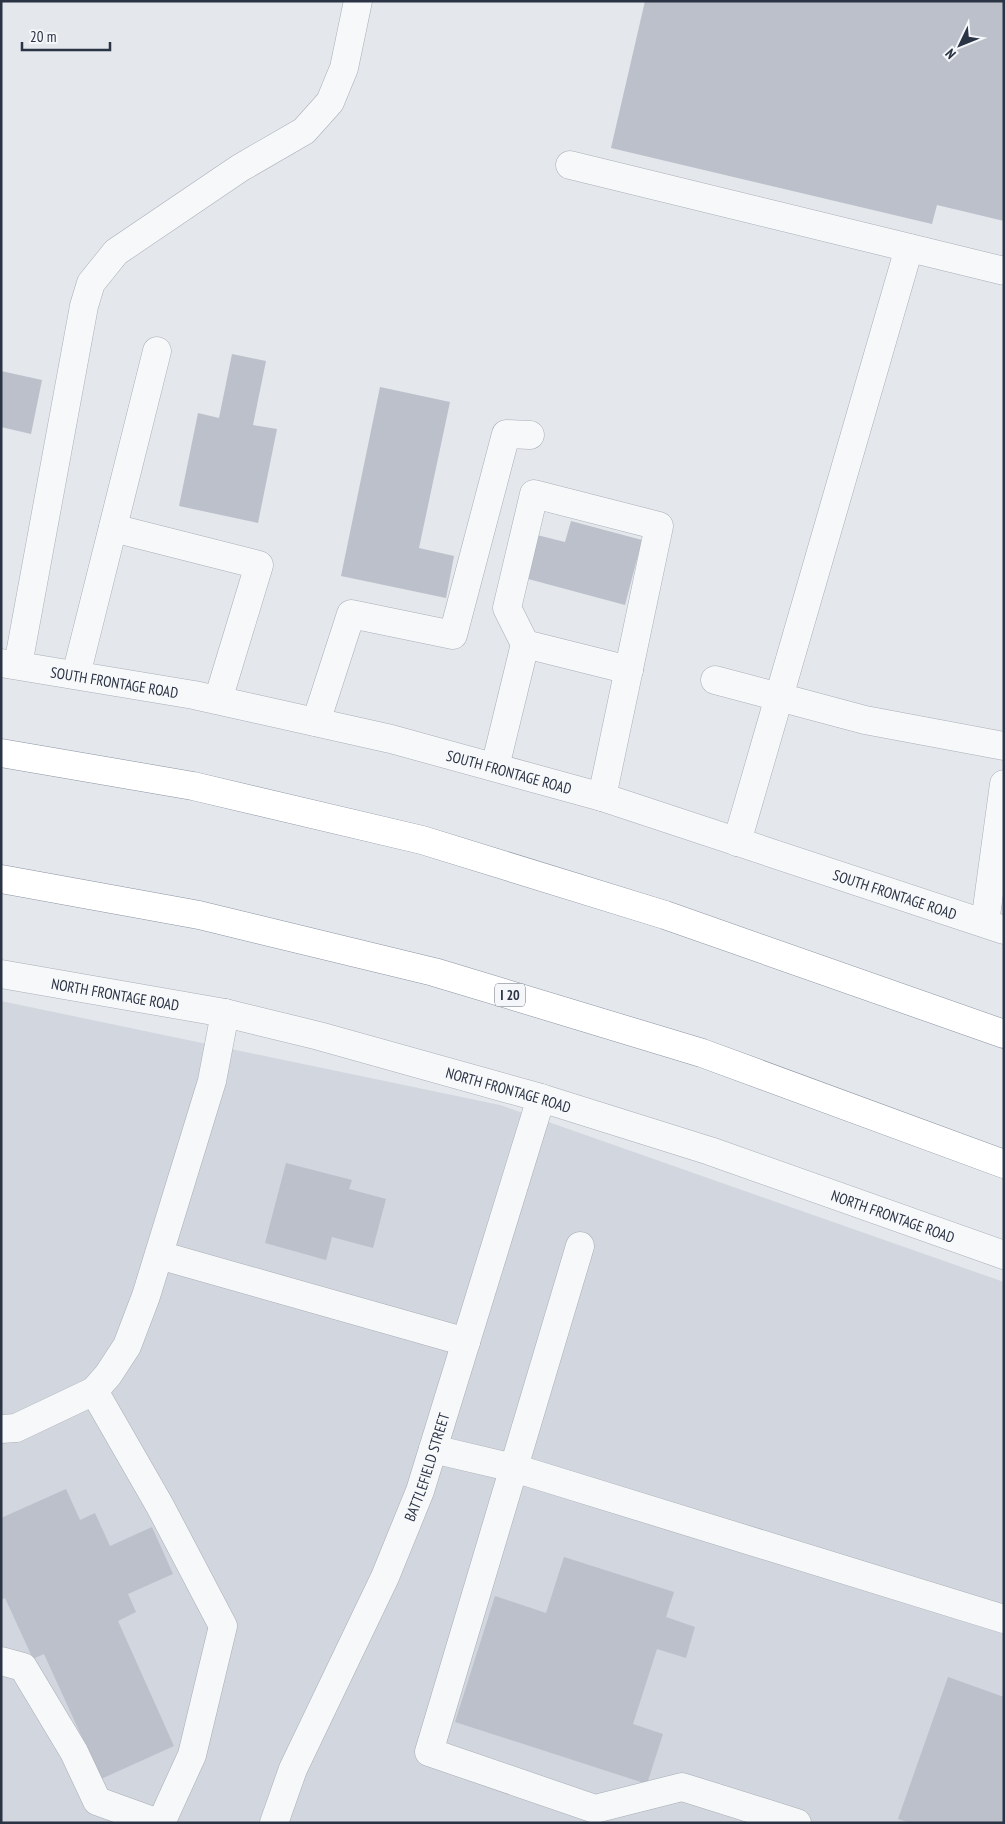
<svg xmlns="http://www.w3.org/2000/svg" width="1005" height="1824" viewBox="0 0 1005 1824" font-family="'PT Sans Narrow',sans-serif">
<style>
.built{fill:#d2d6de}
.building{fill:#bbc0ca}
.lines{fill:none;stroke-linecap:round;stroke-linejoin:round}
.minor-casing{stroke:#a9aeb7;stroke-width:29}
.highway-casing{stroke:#8b94a3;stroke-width:29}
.minor{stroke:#f7f8fa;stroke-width:28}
.highway{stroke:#fff;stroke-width:28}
.labels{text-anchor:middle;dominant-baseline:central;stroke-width:4.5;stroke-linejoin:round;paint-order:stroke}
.shield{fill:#f4f6f9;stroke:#676e7b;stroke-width:1}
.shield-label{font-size:14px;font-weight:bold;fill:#2b3445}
.street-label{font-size:15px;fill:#2b3445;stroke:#f4f6f9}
</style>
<rect width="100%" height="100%" fill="#e4e7ec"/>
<path class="built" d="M1,1001L500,1105L1004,1282V1823H1Z"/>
<g class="building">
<path d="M645,1H1004V221L937,205L932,224L611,148Z"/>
<path d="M232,354L266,361L253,425L277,429L258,523L179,506L198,413L219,418Z"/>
<path d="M1,371L42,380L31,434L1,427Z"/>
<path d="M380,387L450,402L419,548L454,556L446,598L341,576Z"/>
<path d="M571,521L642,540L625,605L517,576L529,533L565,542Z"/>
<path d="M286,1163L352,1180L349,1189L386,1199L373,1248L332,1237L326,1260L265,1243Z"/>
<path d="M66,1489L80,1520L95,1513L110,1546L152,1527L173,1574L128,1594L136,1612L118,1621L174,1746L101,1779L44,1654L33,1659L5,1598L1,1600V1518Z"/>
<path d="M564,1557L674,1592L666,1617L695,1627L686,1658L657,1649L633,1724L663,1734L647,1784L455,1722L495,1596L546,1613Z"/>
<path d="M948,1677L1004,1697V1823H910L898,1819Z"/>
</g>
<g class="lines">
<defs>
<g id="minor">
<path d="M570,165L1004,271"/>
<path d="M113,528L259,565L218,700"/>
<path d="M525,644L629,670"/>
<path id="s1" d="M1,663L194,695L391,739L602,797L1004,930"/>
<path d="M18,665L84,306L91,283L116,252L240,168L304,131L330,102L344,68L358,1"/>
<path d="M76,675L157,351"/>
<path d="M715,680L865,720L1004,746"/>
<path d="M316,722L351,614L453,635L506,434L530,435"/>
<path d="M495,767L525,644L507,608L534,494L659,526L602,797"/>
<path d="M737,842L909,248"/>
<path d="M985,923L1004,784"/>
<path id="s2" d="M1,974L225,1013L319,1036L541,1098L710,1151L1004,1255"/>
<path d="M580,1246L429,1752L595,1809L682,1787L797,1823"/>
<path d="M159,1255L466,1342"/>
<path d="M94,1391L160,1506L223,1626L192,1755L161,1823"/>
<path d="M1,1429L16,1428L94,1391L108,1375L127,1346L146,1296L212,1081L225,1013"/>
<path d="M433,1449L514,1468L1004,1619"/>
<path d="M1,1661L23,1667L74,1752L97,1801L158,1823"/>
<path id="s3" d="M274,1823L293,1769L385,1577L420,1491L541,1098"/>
</g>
<g id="highway">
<path d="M1,753L193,786L422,840L665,915L1004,1034"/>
<path d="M1,879L199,915L434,972L702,1053L1004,1164"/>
</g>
</defs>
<use href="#minor" class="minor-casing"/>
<use href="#highway" class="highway-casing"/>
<use href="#minor" class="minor"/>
<use href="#highway" class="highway"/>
</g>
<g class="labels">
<rect class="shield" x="495" y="983.5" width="30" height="23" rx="4"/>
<g class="shield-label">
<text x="510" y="995">I 20</text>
</g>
<g class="street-label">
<text stroke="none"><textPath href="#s1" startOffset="115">SOUTH FRONTAGE ROAD</textPath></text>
<text stroke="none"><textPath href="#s1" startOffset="520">SOUTH FRONTAGE ROAD</textPath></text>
<text stroke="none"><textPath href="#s1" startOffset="925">SOUTH FRONTAGE ROAD</textPath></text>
<text stroke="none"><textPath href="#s2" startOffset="116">NORTH FRONTAGE ROAD</textPath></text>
<text stroke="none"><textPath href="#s2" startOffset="521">NORTH FRONTAGE ROAD</textPath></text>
<text stroke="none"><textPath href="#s2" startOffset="926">NORTH FRONTAGE ROAD</textPath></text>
<text stroke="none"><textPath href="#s3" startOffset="388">BATTLEFIELD STREET</textPath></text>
</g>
</g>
<rect width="1005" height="1824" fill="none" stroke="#2b3445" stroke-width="5"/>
<g transform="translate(960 45) rotate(227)" stroke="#f4f6f9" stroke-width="4" paint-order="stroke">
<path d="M0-4L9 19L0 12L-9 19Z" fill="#2b3445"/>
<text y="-8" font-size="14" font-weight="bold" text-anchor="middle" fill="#2b3445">N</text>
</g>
<path d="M22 42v8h88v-8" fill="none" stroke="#2b3445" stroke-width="2.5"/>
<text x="30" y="42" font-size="15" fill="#2b3445" stroke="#f4f6f9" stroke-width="4" paint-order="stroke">20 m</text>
</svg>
